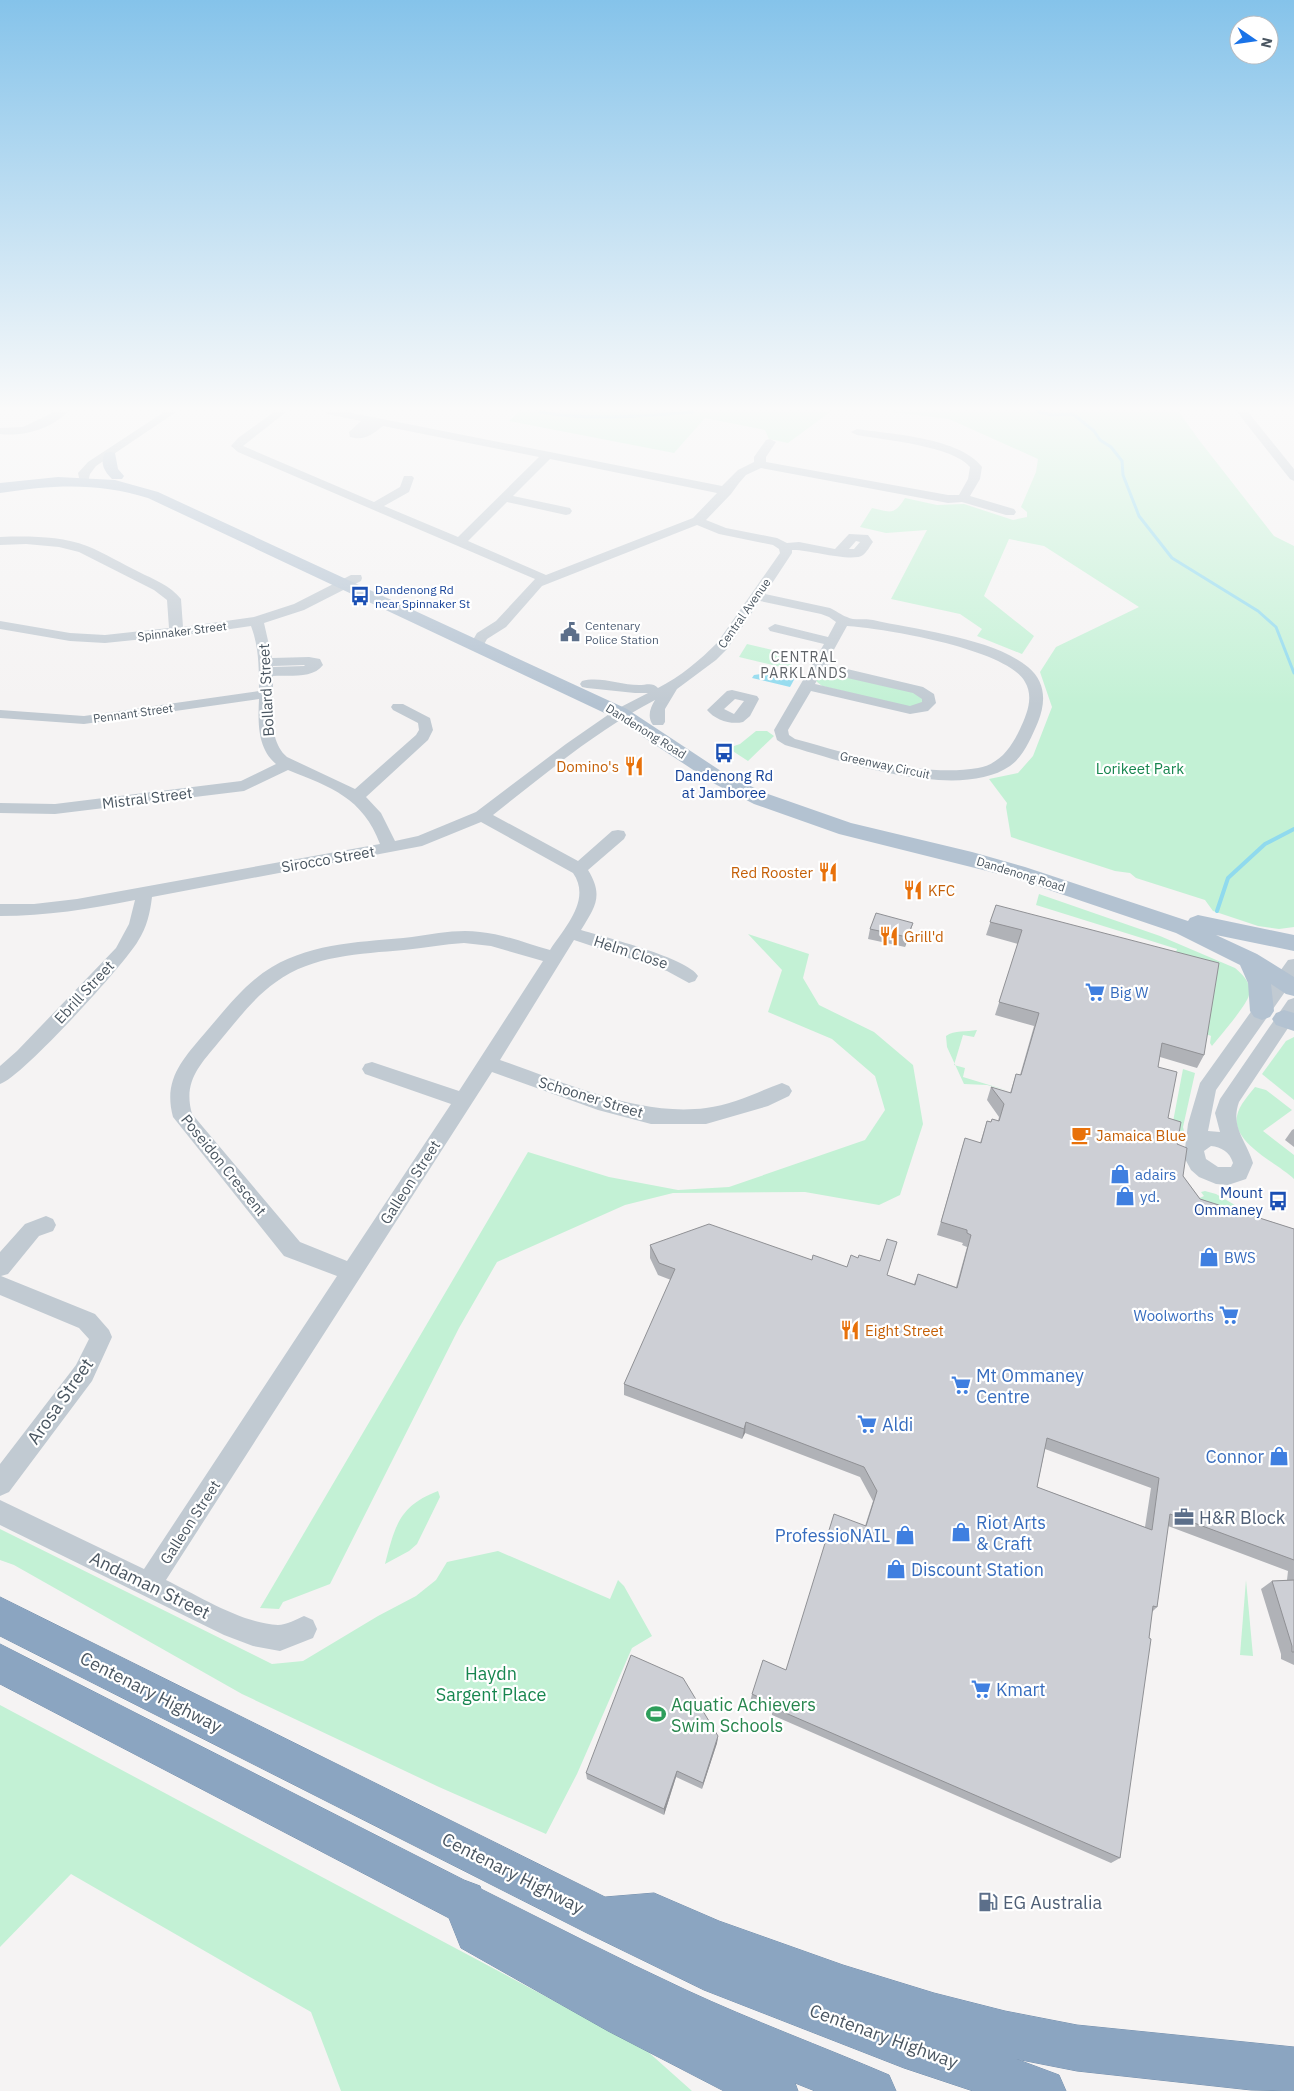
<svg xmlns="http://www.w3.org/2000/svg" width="1294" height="2091" viewBox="0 0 1294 2091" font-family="'IBM Plex Sans',sans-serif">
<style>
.green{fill:#c3f1d5}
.water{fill:#90daee}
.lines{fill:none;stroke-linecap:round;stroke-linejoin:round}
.stream-far1{stroke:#90daee;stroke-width:3}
.stream{stroke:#90daee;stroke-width:4}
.highway-casing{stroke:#7690ad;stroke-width:1}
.minor{fill:#c1cad2;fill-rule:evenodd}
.major{fill:#b3c2d1;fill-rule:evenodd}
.highway{fill:#8ba5c1;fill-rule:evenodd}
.wall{fill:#b0b2b7;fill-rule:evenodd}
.shaded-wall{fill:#909195}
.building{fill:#cdcfd5;stroke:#909195;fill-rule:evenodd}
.labels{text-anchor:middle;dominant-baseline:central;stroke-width:4.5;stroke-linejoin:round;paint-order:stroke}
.far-transit-label{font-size:12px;fill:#164399;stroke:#fff;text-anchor:start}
.far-street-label{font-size:12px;fill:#4a5661;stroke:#fff}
.far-service-label{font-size:12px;fill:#4e5e75;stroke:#fff;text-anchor:start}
.far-neighbourhood-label{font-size:14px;letter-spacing:1px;fill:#5f6368;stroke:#fff}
.street-label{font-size:15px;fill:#4a5661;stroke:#fff}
.food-label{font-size:15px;fill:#c56008;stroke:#fff;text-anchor:start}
.park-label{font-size:15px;fill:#17864f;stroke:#fff}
.transit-label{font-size:15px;fill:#164399;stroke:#fff}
.shop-label{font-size:15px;fill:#366cbe;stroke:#fff;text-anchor:start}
.near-shop-label{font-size:18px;fill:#366cbe;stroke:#fff;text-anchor:start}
.near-street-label{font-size:18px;fill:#4a5661;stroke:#fff}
.near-service-label{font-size:18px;fill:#4e5e75;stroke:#fff;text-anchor:start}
.near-park-label{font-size:18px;fill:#17864f;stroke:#fff}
.near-leisure-label{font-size:18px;fill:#27864d;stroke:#fff;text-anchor:start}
</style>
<rect width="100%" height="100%" fill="#f5f3f3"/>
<g class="green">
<path d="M519,412H830L788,443L769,439L765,430L705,418L674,453L509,421Z"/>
<path d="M892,412H1179L1199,440L1274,536L1294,546V927L1279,929L1258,926L1213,911L1205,900L1136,878L1130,873L1115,871L1011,837L1006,807L1007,803L989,779L1018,773L1033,756L1052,707L1040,672L1056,647L1139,607L1044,546L1009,539L984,596L1034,636L1022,654L977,636L982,629L960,614L891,599L927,530L886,533L860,527L872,508C890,512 894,516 905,498L937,505L964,504L1013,520L1027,517V512L1021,507L1036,472L1038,459L949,419Z"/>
<path d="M747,644L797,656L789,669L739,657Z"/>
<path d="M825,672L916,692L923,697L922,704L909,707L822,686L816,681L818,675Z"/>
<path d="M756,731H767L774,736L748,761L728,748L740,744Z"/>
<path d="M1039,894L1160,936L1235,968C1243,975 1252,983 1249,995C1247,1005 1220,1036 1212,1046L1210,1043L1211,1036L1204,1033L1172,965L1177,949L1036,905Z"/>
<path d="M748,934L809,954L803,978L819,1005L874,1032L913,1065L923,1124L900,1195L879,1205L805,1192L673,1193L625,1205L497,1262L459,1328L330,1584L283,1602L279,1609L260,1608L528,1152L609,1177L678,1190L729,1187L865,1140L885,1110L875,1076L832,1039L768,1012L782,970Z"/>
<path d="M977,1030L974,1037L963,1035L954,1065L965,1068L963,1077L1009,1091L987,1085L964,1084L947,1047L946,1036C954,1030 967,1032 977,1030Z"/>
<path d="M1294,1037V1100L1262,1074L1286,1041Z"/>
<path d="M1183,1069L1195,1073L1183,1127L1185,1136L1179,1140L1175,1139L1172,1127Z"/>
<path d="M1255,1087L1266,1090L1292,1110L1263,1131L1294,1155V1179C1277,1163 1231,1142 1237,1116C1239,1105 1249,1095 1255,1087Z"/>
<path d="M1205,1191L1216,1194L1252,1215L1242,1221L1189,1203L1204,1196L1201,1192Z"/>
<path d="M438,1491L440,1497L417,1544L409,1551L385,1564C395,1526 399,1506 438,1491Z"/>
<path d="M0,1529L272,1664L303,1661L378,1616L416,1596L436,1580L447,1562L498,1551L610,1599L618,1580L624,1586L652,1636L632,1648L577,1774L546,1834L439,1787L242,1694L14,1565L0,1560Z"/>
<path d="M1246,1580L1253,1656L1240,1655Z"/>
<path d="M0,1705L646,2050L692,2091H341L311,2012L71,1874L0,1947Z"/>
</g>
<path class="water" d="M761,674L795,678L790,687L752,678L754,675Z"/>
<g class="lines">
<g class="stream-far1">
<path d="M540,412C590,421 642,416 693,412"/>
<path d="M1039,412L1052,415L1073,414L1094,431L1100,440L1111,447L1122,461L1123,475L1139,516L1172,558L1258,611L1276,627L1294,673"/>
</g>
<path class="stream" d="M1217,911L1228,878L1265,844L1294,829"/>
<defs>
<g id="highway">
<path d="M0,1597L605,1897L654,1893L719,1921L843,1965L934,1993L1005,2011L1077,2025L1294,2047V2091L1251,2090L1077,2071L1016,2059L1059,2075L1066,2091H973L904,2068L704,1990L587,1933L0,1636Z"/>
<path d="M0,1644L464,1880L480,1886L481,1889C549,1923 617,1958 686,1990C753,2021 821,2046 889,2075L896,2091H815L795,2083L798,2091H724L720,2089L608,2031L461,1948L449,1918L0,1684Z"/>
</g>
</defs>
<use href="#highway" class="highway-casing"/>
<g class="minor">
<path d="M54,412H67C52,429 22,437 0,434V428L23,427Z"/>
<path d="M164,412H176L96,466L90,474L88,482H80L78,473L88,462Z"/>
<path d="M274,412H286L243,446L374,502L400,487L404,476H412L414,478L409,492L384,506L458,537L539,457L383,426C371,435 365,441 350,437L349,432L361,421L327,414L326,412H347L722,486L738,470L754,462V457L766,440L770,439L776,442L766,457V462L948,495H959L968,479L970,467C953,446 885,440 857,435L851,432L857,429C891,434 961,438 982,467L980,479L970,496L1014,509L1016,512L1014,515H1006L962,502L948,503L761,468L746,475L739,483L731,494L706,520L726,528L777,538L787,543L799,542L835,549L849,534L868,535L873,542C870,546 867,552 863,555C852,563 808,549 792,550V553L765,594L830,608C837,611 841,615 847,617C854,621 865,618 873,620C917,630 993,638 1028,667C1046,682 1046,702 1038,722C1031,738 1024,756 1010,766C958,802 841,761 785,745L777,740L774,730L824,644L770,631L768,628L775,624L828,637L836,622L829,617L821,614L760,601L727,649L716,660L677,689L665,709V722L663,725H653C647,717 650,708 655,700C596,731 545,774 493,815L578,861L612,831L618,830L624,831L626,835L624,839L588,870C604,896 595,907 581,930C604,937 688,958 698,976L695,981L689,983L667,971L574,940L500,1060C563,1082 639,1117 706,1108C733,1105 757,1092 782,1083L789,1086L792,1091L789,1096L768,1106L706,1124H651L598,1110L492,1072L166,1580C199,1596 241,1623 278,1625C286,1625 297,1619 304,1616L313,1620L317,1629L313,1638L280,1651L253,1646L224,1635L0,1525V1500L144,1569L337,1276L284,1256L173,1117C163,1080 182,1060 205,1033C225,1010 245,983 272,967C314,942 365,942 412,937C435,934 457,929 480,932C504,934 527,944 550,950C564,928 592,900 573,873L481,822L422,846L152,897C150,913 147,927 138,941C125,964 21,1078 0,1084V1066L17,1051L116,948L129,924L135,900C90,909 46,916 0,916V904H34L77,899L380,844C363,798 331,787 288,770L244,791L55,814L0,813V803L55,804L241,781L276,764C257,748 258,722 259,699L84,724L0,718V710L84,716L259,691C259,668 259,647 251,626L203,633L105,643L70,641L0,629V621L70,633L105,635L169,628L167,600L154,590L79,552L59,547L26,544L0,545V537C29,536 60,536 87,546C105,553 122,564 139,572C153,579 171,586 181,599L183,627L254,617L294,604L351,575H361L362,578L361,581L304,610L264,623L272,658L309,657L320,659L323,665C313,679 289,675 273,676C274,700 266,739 287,757L355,789L416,735L419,730L418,723L393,710L391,707L393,704H403L430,718L433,730L428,740L366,797L381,813L395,841L418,836L476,812L566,744L615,710L648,693H635L587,688L582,687L580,684L582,681C600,676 620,685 639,685C646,685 653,682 658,688C680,677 700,660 717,643L780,553L779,549L773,545L719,534L697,525L542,586L506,627L487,639L482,648H472L470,645L477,633L496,621L535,579L238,452L231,446L238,438ZM550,459L717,493L693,518L546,575L468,541L507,502L566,515L570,514L572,511L570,508L513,496ZM856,541L860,542L854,549H849ZM847,626C883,628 1008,649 1025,682C1034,697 1027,714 1020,729C1011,748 1000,764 978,768C920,778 851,754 795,739L789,735L788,730L811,691L910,714L928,711L936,703L934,694L923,687L826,664ZM305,665L304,666L273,667V666ZM821,672L913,693L922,699V702L910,706L815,684ZM464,943L491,946L543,961L459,1091L372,1062L365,1064L362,1069L365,1074L451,1104L347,1261L300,1242L192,1114C183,1082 199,1066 218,1043C236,1022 253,998 276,982C313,955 360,954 404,950C424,948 444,944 464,943Z"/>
<path d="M1237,412H1248L1294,469V481L1290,479Z"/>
<path d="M732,690L757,696L759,699L750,716L743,722C731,725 715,720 707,710L727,691ZM735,699L744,701L734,714L724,709Z"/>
<path d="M1294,959V979L1216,1090L1208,1131L1220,1132L1215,1113L1220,1099L1288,1000L1294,998V1019L1239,1102C1230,1127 1246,1140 1253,1163L1246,1179L1228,1185L1216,1184L1199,1177L1191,1170L1184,1157L1188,1124L1200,1083L1288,960ZM1211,1146C1221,1147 1230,1152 1233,1163L1231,1167H1218L1206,1159L1204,1151Z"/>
<path d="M46,1216L53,1219L56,1225L53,1231L39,1236L8,1274L1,1276L95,1314L109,1330L112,1337L92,1381L9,1492L0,1496V1464L76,1365L89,1339L79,1328L0,1295V1252L25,1224Z"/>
</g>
<g class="major">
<path d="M110,452L115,453L118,469L124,476L122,479H112C105,472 99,463 105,453Z"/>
<path d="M58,477L115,480L158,492L627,709L727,775L768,794L851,823L972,852L1025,867L1188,921L1190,918L1198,915L1294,935V951L1216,935L1257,954L1294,977V996L1286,994L1271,984L1274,1011L1270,1017L1262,1020L1254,1017L1250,1011L1248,983L1240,965L1176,933L1011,877L839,834L754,804L713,783L613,717L148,498C98,482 51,485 0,493V483Z"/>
<path d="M1284,1010L1294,1013V1031L1276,1025L1272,1019L1276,1013Z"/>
</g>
<use href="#highway" class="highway"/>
</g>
<g class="wall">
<path d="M996,905L1204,1055L1197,1068L1160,1057L1158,1067L1168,1118L1177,1144L1183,1176L1200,1199L1294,1229V1665L1281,1659V1654L1261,1589L1272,1581L1287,1580L1288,1571L1168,1526L1157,1607L1152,1612L1120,1858L1111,1863L772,1715V1712L750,1702L752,1694L786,1670L865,1526L873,1501L860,1477L745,1433L742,1439L624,1395V1384L671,1280L658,1275L650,1258V1245L812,1260L887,1275L914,1284L918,1274L956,1287L967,1247L962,1245L963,1243L937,1235L961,1151L965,1138L980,1143L987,1121L991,1122L998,1121L999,1117L987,1100L991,1087L1010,1093L1016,1074L1020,1075L1034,1026L995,1015L1018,944L986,935ZM1045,1449L1151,1488L1145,1527L1037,1487Z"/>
<path d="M870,929L910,933L905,947L868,939Z"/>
<path d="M1294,1129V1147L1285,1140L1292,1130Z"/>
<path d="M718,1736L717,1743L702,1789L676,1777L664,1815L587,1779L586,1773Z"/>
</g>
<g class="shaded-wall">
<path d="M913,923L910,933L905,947L907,937Z"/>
<path d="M746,1422L745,1433L742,1439L744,1429Z"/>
<path d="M718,1736L717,1743L702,1789L703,1783Z"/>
<path d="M677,1771L676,1777L664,1815V1809Z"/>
</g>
<g class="building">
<path d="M996,905L1219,963L1204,1055L1162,1043L1158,1067L1177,1072L1168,1118L1181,1122L1177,1144L1187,1148L1183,1176L1200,1199L1294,1229V1560L1170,1514L1157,1607L1153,1606L1149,1638L1151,1639L1120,1858L774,1708L775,1705L752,1694L763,1660L786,1670L834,1514L866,1526L877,1491L864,1467L746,1422L744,1429L624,1384L675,1269L659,1263L650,1245L709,1224L812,1260L813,1255L847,1267L851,1255L858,1258L859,1255L880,1261L887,1239L897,1242L887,1275L915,1285L918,1274L957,1288L971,1235L967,1233V1230L941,1222L965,1138L981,1143L987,1121L991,1122L992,1119L999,1121L1004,1104L991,1087L1011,1093L1016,1074L1021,1075L1039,1013L999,1002L1022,930L990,922ZM1047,1438L1159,1478L1152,1530L1037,1487Z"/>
<path d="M876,913L913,923L907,937L870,929Z"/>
<path d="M1294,1580V1652H1292V1646L1272,1581Z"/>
<path d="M631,1655L683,1678L718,1736L703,1783L677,1771L664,1809L586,1773Z"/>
</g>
<linearGradient id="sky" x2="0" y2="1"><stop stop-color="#85c3ea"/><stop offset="0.58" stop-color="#fafafa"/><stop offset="1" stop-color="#fafafa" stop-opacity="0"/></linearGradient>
<rect width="1294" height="705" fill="url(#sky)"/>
<defs>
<symbol id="bus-bare" viewBox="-9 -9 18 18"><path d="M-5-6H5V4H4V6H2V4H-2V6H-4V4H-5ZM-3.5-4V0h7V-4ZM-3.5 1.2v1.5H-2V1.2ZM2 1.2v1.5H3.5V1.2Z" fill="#1a4fb4" stroke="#fff" stroke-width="2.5" paint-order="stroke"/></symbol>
<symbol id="civic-bare" viewBox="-9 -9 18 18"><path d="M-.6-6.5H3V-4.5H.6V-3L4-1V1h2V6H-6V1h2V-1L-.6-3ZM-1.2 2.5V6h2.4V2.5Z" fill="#5c6f8a" stroke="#fff" stroke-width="2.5" paint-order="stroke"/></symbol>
<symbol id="restaurant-bare" viewBox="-9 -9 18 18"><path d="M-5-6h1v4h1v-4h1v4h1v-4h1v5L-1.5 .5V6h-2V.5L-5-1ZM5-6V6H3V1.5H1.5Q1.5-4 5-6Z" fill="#e8710a" stroke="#fff" stroke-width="2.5" paint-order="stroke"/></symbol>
<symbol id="supermarket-bare" viewBox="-9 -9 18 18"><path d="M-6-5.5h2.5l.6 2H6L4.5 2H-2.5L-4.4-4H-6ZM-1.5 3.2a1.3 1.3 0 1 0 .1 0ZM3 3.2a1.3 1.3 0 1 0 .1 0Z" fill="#3f7fe0" stroke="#fff" stroke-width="2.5" paint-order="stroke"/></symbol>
<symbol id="cafe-bare" viewBox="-9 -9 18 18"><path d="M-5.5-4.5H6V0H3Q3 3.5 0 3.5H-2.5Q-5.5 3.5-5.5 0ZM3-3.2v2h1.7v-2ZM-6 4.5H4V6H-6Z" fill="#e8710a" stroke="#fff" stroke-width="2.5" paint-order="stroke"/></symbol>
<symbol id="shop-bare" viewBox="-9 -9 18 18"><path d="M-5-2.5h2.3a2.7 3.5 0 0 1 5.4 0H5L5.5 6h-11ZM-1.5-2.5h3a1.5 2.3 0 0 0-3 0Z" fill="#3f7fe0" stroke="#fff" stroke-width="2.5" paint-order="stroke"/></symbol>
<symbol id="office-bare" viewBox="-9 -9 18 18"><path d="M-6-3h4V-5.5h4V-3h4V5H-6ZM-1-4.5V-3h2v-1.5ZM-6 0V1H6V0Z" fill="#5c6f8a" stroke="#fff" stroke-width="2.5" paint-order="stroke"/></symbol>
<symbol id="stadium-bare" viewBox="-9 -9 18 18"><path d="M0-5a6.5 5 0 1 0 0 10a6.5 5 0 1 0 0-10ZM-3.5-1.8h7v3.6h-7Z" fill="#2e9e5b" stroke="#fff" stroke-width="2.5" paint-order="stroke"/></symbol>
<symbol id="fuel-bare" viewBox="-9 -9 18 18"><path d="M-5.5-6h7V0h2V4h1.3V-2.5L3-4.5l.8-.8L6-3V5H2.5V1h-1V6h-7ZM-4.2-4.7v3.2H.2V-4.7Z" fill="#5c6f8a" stroke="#fff" stroke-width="2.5" paint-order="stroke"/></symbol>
</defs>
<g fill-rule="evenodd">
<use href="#bus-bare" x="346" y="582" width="28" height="28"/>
<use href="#civic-bare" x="556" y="618" width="28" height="28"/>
<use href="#bus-bare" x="710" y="739" width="28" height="28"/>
<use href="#restaurant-bare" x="620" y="752" width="28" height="28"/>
<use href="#restaurant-bare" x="814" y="858" width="28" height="28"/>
<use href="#restaurant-bare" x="899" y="876" width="28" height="28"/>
<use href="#restaurant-bare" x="875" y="922" width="28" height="28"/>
<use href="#supermarket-bare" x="1081" y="978" width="28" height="28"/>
<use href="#cafe-bare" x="1067" y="1121" width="28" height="28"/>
<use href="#shop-bare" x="1106" y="1160" width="28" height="28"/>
<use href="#shop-bare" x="1111" y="1182" width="28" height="28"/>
<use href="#bus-bare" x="1264" y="1187" width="28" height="28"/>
<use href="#shop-bare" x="1195" y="1243" width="28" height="28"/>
<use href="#supermarket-bare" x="1215" y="1301" width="28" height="28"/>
<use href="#restaurant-bare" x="836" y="1316" width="28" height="28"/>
<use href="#supermarket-bare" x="947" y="1371" width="28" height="28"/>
<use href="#supermarket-bare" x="853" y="1410" width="28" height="28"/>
<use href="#shop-bare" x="1265" y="1442" width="28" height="28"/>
<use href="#office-bare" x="1170" y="1503" width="28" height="28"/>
<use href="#shop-bare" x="947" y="1518" width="28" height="28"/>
<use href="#shop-bare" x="891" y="1521" width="28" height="28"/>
<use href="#shop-bare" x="882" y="1555" width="28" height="28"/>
<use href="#supermarket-bare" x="967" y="1675" width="28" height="28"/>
<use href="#stadium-bare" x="642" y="1700" width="28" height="28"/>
<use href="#fuel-bare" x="974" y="1888" width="28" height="28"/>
</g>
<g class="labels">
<g class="far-transit-label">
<text x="375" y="589">Dandenong Rd<tspan x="375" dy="14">near Spinnaker St</tspan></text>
</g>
<g class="far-street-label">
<text transform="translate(744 613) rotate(-55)">Central Avenue</text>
<text transform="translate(182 631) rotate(-7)">Spinnaker Street</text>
<text transform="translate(133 713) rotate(-8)">Pennant Street</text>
<text transform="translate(646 731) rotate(32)">Dandenong Road</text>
<text transform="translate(885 765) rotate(12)">Greenway Circuit</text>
<text transform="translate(1021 874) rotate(17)">Dandenong Road</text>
</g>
<g class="far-service-label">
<text x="585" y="625">Centenary<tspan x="585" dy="14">Police Station</tspan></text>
</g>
<g class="far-neighbourhood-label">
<text x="804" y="657">CENTRAL<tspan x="804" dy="16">PARKLANDS</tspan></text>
</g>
<g class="street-label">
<text transform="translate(266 690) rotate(-93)">Bollard Street</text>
<text transform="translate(147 798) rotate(-7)">Mistral Street</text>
<text transform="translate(328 859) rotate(-10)">Sirocco Street</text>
<text transform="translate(631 952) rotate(18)">Helm Close</text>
<text transform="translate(84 992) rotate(-47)">Ebrill Street</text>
<text transform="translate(591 1097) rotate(17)">Schooner Street</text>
<text transform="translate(224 1165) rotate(51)">Poseidon Crescent</text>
<text transform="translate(410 1182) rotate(-57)">Galleon Street</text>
<text transform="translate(190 1522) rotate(-57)">Galleon Street</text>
</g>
<g class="food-label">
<text x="619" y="766" text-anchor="end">Domino's</text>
<text x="813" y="872" text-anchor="end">Red Rooster</text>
<text x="928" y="890">KFC</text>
<text x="904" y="936">Grill'd</text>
<text x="1096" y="1135">Jamaica Blue</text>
<text x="865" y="1330">Eight Street</text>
</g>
<g class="park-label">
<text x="1140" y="768">Lorikeet Park</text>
</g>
<g class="transit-label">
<text x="724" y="775">Dandenong Rd<tspan x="724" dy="17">at Jamboree</tspan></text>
<text x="1263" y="1192" text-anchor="end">Mount<tspan x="1263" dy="17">Ommaney</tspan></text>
</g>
<g class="shop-label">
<text x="1110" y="992">Big W</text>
<text x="1135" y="1174">adairs</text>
<text x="1140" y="1196">yd.</text>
<text x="1224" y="1257">BWS</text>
<text x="1214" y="1315" text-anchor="end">Woolworths</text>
</g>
<g class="near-shop-label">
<text x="976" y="1375">Mt Ommaney<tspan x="976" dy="21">Centre</tspan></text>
<text x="882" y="1424">Aldi</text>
<text x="1264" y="1456" text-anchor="end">Connor</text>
<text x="976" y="1522">Riot Arts<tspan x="976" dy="21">&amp; Craft</tspan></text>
<text x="890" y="1535" text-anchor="end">ProfessioNAIL</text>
<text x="911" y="1569">Discount Station</text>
<text x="996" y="1689">Kmart</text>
</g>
<g class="near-street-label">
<text transform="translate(60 1401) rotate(-55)">Arosa Street</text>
<text transform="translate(150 1585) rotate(26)">Andaman Street</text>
<text transform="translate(151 1692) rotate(27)">Centenary Highway</text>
<text transform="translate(513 1873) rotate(27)">Centenary Highway</text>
<text transform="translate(884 2036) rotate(20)">Centenary Highway</text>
</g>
<g class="near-service-label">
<text x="1199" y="1517">H&amp;R Block</text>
<text x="1003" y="1902">EG Australia</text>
</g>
<g class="near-park-label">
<text x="491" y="1673">Haydn<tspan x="491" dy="21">Sargent Place</tspan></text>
</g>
<g class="near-leisure-label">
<text x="671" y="1704">Aquatic Achievers<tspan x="671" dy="21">Swim Schools</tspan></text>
</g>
</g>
<g transform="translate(1254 40) rotate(103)"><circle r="24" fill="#ffffff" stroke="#b7bbc0"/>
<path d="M0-4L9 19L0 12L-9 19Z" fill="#1a73e8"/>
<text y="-8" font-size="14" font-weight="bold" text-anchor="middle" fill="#4a5661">N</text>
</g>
</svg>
